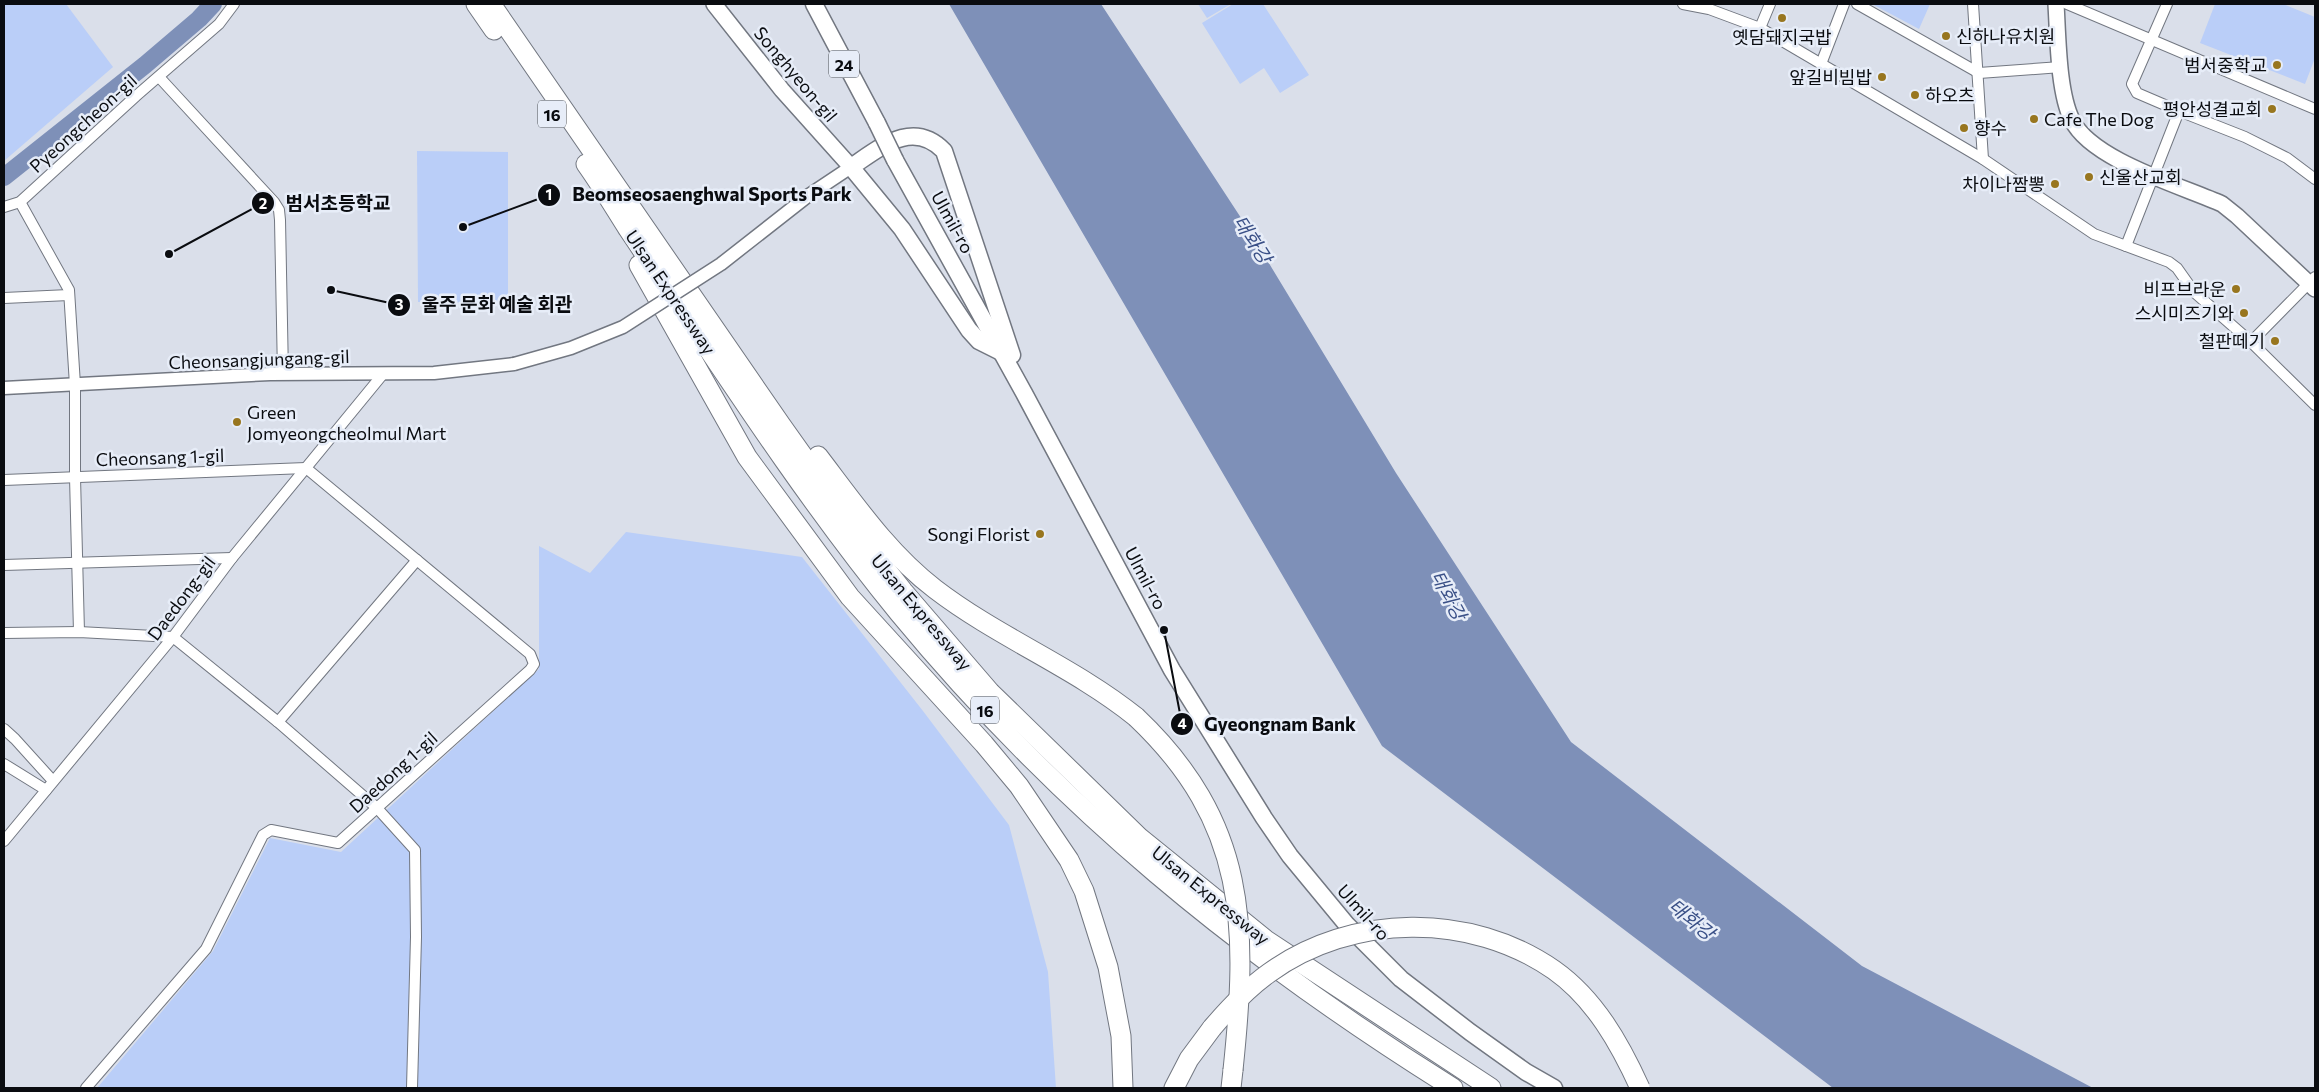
<svg xmlns="http://www.w3.org/2000/svg" width="2319" height="1092" viewBox="0 0 2319 1092" font-family="Commissioner,'Noto Sans KR',sans-serif">
<style>
.green{fill:#bacef8}
.water{fill:#7e90b8}
.lines{fill:none;stroke-linecap:round;stroke-linejoin:round}
.river{stroke:#7e90b8;stroke-width:18}
.minor-casing{stroke:#727781;stroke-width:12}
.tertiary-casing{stroke:#727781;stroke-width:15}
.secondary-casing{stroke:#727781;stroke-width:18}
.primary-casing{stroke:#727781;stroke-width:19}
.motorway-casing{stroke:#727781;stroke-width:21}
.minor{stroke:#fff;stroke-width:10}
.tertiary{stroke:#fff;stroke-width:12}
.secondary{stroke:#fff;stroke-width:15}
.primary{stroke:#fff;stroke-width:16}
.motorway{stroke:#fff;stroke-width:19}
.tertiary-bridge-casing{stroke:#727781;stroke-width:15;stroke-linecap:butt}
.primary-bridge-casing{stroke:#727781;stroke-width:19;stroke-linecap:butt}
.motorway-bridge-casing{stroke:#727781;stroke-width:21;stroke-linecap:butt}
.tertiary-bridge{stroke:#fff;stroke-width:12}
.primary-bridge{stroke:#fff;stroke-width:16}
.motorway-bridge{stroke:#fff;stroke-width:19}
.poi-dot{fill:#98761f;stroke:#e7edf8;stroke-width:2}
.labels{text-anchor:middle;dominant-baseline:central;stroke-width:5;stroke-linejoin:round;paint-order:stroke}
.shield{fill:#e7edf8;stroke:#4c5056;stroke-width:1}
.shield-label{font-size:16px;font-weight:bold;fill:#0a0c10}
.poi-label{font-size:18px;fill:#0a0c10;stroke:#e7edf8;text-anchor:end}
.street-label{font-size:18px;fill:#0a0c10;stroke:#e7edf8}
.water-label{font-size:19px;font-style:italic;fill:#3a5087;stroke:#e7edf8}
.leader{fill:none;stroke:#0a0c10;stroke-width:2}
.callout-dot{fill:#0a0c10;stroke:#e7edf8;stroke-width:2}
.mark-label{font-size:15px;text-anchor:middle;font-weight:bold;fill:#fff}
.callout-label{font-size:19px;text-anchor:middle;font-weight:bold;fill:#0a0c10;stroke:#e7edf8;stroke-width:5;stroke-linejoin:round;paint-order:stroke}
</style>
<rect width="100%" height="100%" fill="#dadfea"/>
<g class="green">
<path d="M4,4H66L113,67L4,161Z"/>
<path d="M1198,4H1231L1207,18Z"/>
<path d="M1233,4H1263L1309,75L1280,93L1264,68L1240,84L1202,23Z"/>
<path d="M1872,4H1930L1919,29Z"/>
<path d="M2215,4H2283L2315,17V58L2305,84L2200,43Z"/>
<path d="M417,151L508,152V303L418,302Z"/>
<path d="M626,532L802,557L923,711L1009,825L1048,972L1056,1088H97L213,951L270,838L341,852L539,669V546L590,573Z"/>
</g>
<path class="water" d="M949,4H1101L1247,227L1396,473L1571,742L1862,966L2093,1088H1833L1382,746Z"/>
<g class="lines">
<path class="river" d="M4,177L145,65L199,19L213,4"/>
<defs>
<g id="minor">
<path d="M1683,4L1709,9L1760,28L1983,159L2094,234L2169,262L2177,268L2194,292L2251,342L2315,277"/>
<path d="M1857,4L1979,73"/>
<path d="M1973,4L1983,159"/>
<path d="M2067,4L2315,109"/>
<path d="M1760,28L1770,4"/>
<path d="M1821,64L1844,4"/>
<path d="M1979,73L2061,67"/>
<path d="M159,77L274,202L279,210L280,220L283,374"/>
<path d="M2179,111L2245,137L2287,158L2315,179"/>
<path d="M20,202L69,290L75,385V477L79,632"/>
<path d="M4,207L20,202L136,96L219,24L234,4"/>
<path d="M2126,246L2179,111L2137,93L2132,84L2167,4"/>
<path d="M4,298L69,295"/>
<path d="M2251,342L2315,405"/>
<path d="M4,480L306,468L530,654L534,664L530,670L338,843L271,830L263,835L206,949L86,1088"/>
<path d="M4,565L232,558"/>
<path d="M4,633L79,632L173,637L278,722L377,808L415,850L416,937L412,1088"/>
<path d="M278,722L417,560"/>
<path d="M4,729L15,739L53,781"/>
<path d="M4,764L46,790"/>
<path d="M4,841L173,637L232,558L383,374"/>
</g>
<g id="tertiary">
<path d="M809,195L851,167"/>
<path d="M4,388L270,374L434,373L514,364"/>
</g>
<g id="secondary">
<path d="M714,4L782,90L851,167"/>
<path d="M2056,4C2058,36 2058,92 2072,120C2091,160 2182,186 2222,204L2237,216L2315,289"/>
</g>
<g id="primary">
<path d="M814,4L877,123"/>
<path d="M895,160L1024,393L1172,670L1264,818L1290,856L1347,925L1401,979L1470,1032L1526,1072L1554,1088"/>
<path d="M1003,353L979,341L969,330L902,229L851,167C881,147 913,119 944,151L1012,355"/>
</g>
<g id="motorway">
<path d="M476,4L494,30"/>
<path d="M491,4L781,425L862,539L903,591L990,692L1140,838L1266,940L1491,1088"/>
<path d="M586,164C601,185 614,207 628,229C715,358 800,492 899,613C1059,807 1240,955 1453,1088"/>
<path d="M639,265L747,457L850,597L984,744L1019,786L1069,860L1084,891L1108,967L1121,1036L1123,1088"/>
<path d="M818,456C854,503 888,553 935,589C999,638 1074,667 1136,717"/>
<path d="M1174,1088L1189,1059L1212,1028"/>
<path d="M1231,1088L1233,1070"/>
</g>
</defs>
<use href="#minor" class="minor-casing"/>
<use href="#tertiary" class="tertiary-casing"/>
<use href="#secondary" class="secondary-casing"/>
<use href="#primary" class="primary-casing"/>
<use href="#motorway" class="motorway-casing"/>
<use href="#minor" class="minor"/>
<use href="#tertiary" class="tertiary"/>
<use href="#secondary" class="secondary"/>
<use href="#primary" class="primary"/>
<use href="#motorway" class="motorway"/>
<defs>
<path id="tertiary-bridge" d="M514,364L571,348L623,327L721,264L809,195"/>
<path id="primary-bridge" d="M877,123L895,160"/>
<g id="motorway-bridge">
<path d="M1136,717C1248,823 1248,927 1233,1070"/>
<path d="M1212,1028C1229,1008 1248,988 1269,973C1352,913 1471,912 1554,970C1595,999 1620,1044 1640,1088"/>
</g>
</defs>
<use href="#tertiary-bridge" class="tertiary-bridge-casing"/>
<use href="#primary-bridge" class="primary-bridge-casing"/>
<use href="#motorway-bridge" class="motorway-bridge-casing"/>
<use href="#tertiary-bridge" class="tertiary-bridge"/>
<use href="#primary-bridge" class="primary-bridge"/>
<use href="#motorway-bridge" class="motorway-bridge"/>
</g>
<g class="poi-dot">
<circle cx="1782" cy="18" r="5"/>
<circle cx="1946" cy="36" r="5"/>
<circle cx="2277" cy="65" r="5"/>
<circle cx="1882" cy="77" r="5"/>
<circle cx="1915" cy="95" r="5"/>
<circle cx="2272" cy="109" r="5"/>
<circle cx="2034" cy="119" r="5"/>
<circle cx="1964" cy="128" r="5"/>
<circle cx="2089" cy="177" r="5"/>
<circle cx="2055" cy="184" r="5"/>
<circle cx="2236" cy="289" r="5"/>
<circle cx="2244" cy="313" r="5"/>
<circle cx="2275" cy="341" r="5"/>
<circle cx="237" cy="422" r="5"/>
<circle cx="1040" cy="534" r="5"/>
</g>
<g class="labels">
<g class="shield">
<rect x="829" y="50.5" width="30" height="27" rx="4"/>
<rect x="538" y="100.5" width="28" height="27" rx="4"/>
<rect x="971" y="696.5" width="28" height="27" rx="4"/>
</g>
<g class="shield-label">
<text x="844" y="64">24</text>
<text x="552" y="114">16</text>
<text x="985" y="710">16</text>
</g>
<g class="poi-label">
<text x="1956" y="36" text-anchor="start">신하나유치원</text>
<text x="1782" y="37" text-anchor="middle">옛담돼지국밥</text>
<text x="2267" y="65">범서중학교</text>
<text x="1872" y="77">앞길비빔밥</text>
<text x="1925" y="95" text-anchor="start">하오츠</text>
<text x="2262" y="109">평안성결교회</text>
<text x="2044" y="119" text-anchor="start">Cafe The Dog</text>
<text x="1974" y="128" text-anchor="start">향수</text>
<text x="2099" y="177" text-anchor="start">신울산교회</text>
<text x="2045" y="184">차이나짬뽕</text>
<text x="2226" y="289">비프브라운</text>
<text x="2234" y="313">스시미즈기와</text>
<text x="2265" y="341">철판떼기</text>
<text x="247" y="412" text-anchor="start">Green<tspan x="247" dy="21">Jomyeongcheolmul Mart</tspan></text>
<text x="1030" y="534">Songi Florist</text>
</g>
<g class="street-label">
<text transform="translate(796 74) rotate(50)">Songhyeon-gil</text>
<text transform="translate(83 123) rotate(-42)">Pyeongcheon-gil</text>
<text transform="translate(953 222) rotate(61)">Ulmil-ro</text>
<text transform="translate(671 292) rotate(56)">Ulsan Expressway</text>
<text transform="translate(259 359) rotate(-2)">Cheonsangjungang-gil</text>
<text transform="translate(160 457) rotate(-2)">Cheonsang 1-gil</text>
<text transform="translate(1146 578) rotate(62)">Ulmil-ro</text>
<text transform="translate(181 598) rotate(-53)">Daedong-gil</text>
<text transform="translate(922 612) rotate(50)">Ulsan Expressway</text>
<text transform="translate(393 772) rotate(-42)">Daedong 1-gil</text>
<text transform="translate(1211 895) rotate(39)">Ulsan Expressway</text>
<text transform="translate(1364 912) rotate(48)">Ulmil-ro</text>
</g>
<g class="water-label">
<text transform="translate(1253 239) rotate(57)">태화강</text>
<text transform="translate(1449 595) rotate(62)">태화강</text>
<text transform="translate(1692 919) rotate(39)">태화강</text>
</g>
</g>
<path class="leader" d="M463 227L549 195M169 254L263 203M331 290L399 305M1164 630L1182 724"/>
<g class="callout-dot">
<circle cx="463" cy="227" r="5"/>
<circle cx="169" cy="254" r="5"/>
<circle cx="331" cy="290" r="5"/>
<circle cx="1164" cy="630" r="5"/>
<circle cx="549" cy="195" r="12"/>
<circle cx="263" cy="203" r="12"/>
<circle cx="399" cy="305" r="12"/>
<circle cx="1182" cy="724" r="12"/>
</g>
<g class="mark-label">
<text x="549" y="200">1</text>
<text x="263" y="209">2</text>
<text x="399" y="310">3</text>
<text x="1182" y="729">4</text>
</g>
<g class="callout-label">
<text x="712" y="201">Beomseosaenghwal Sports Park</text>
<text x="338" y="210">범서초등학교</text>
<text x="497" y="311">울주 문화 예술 회관</text>
<text x="1280" y="731">Gyeongnam Bank</text>
</g>
<rect width="2319" height="1092" fill="none" stroke="#0a0c10" stroke-width="10"/>
</svg>
